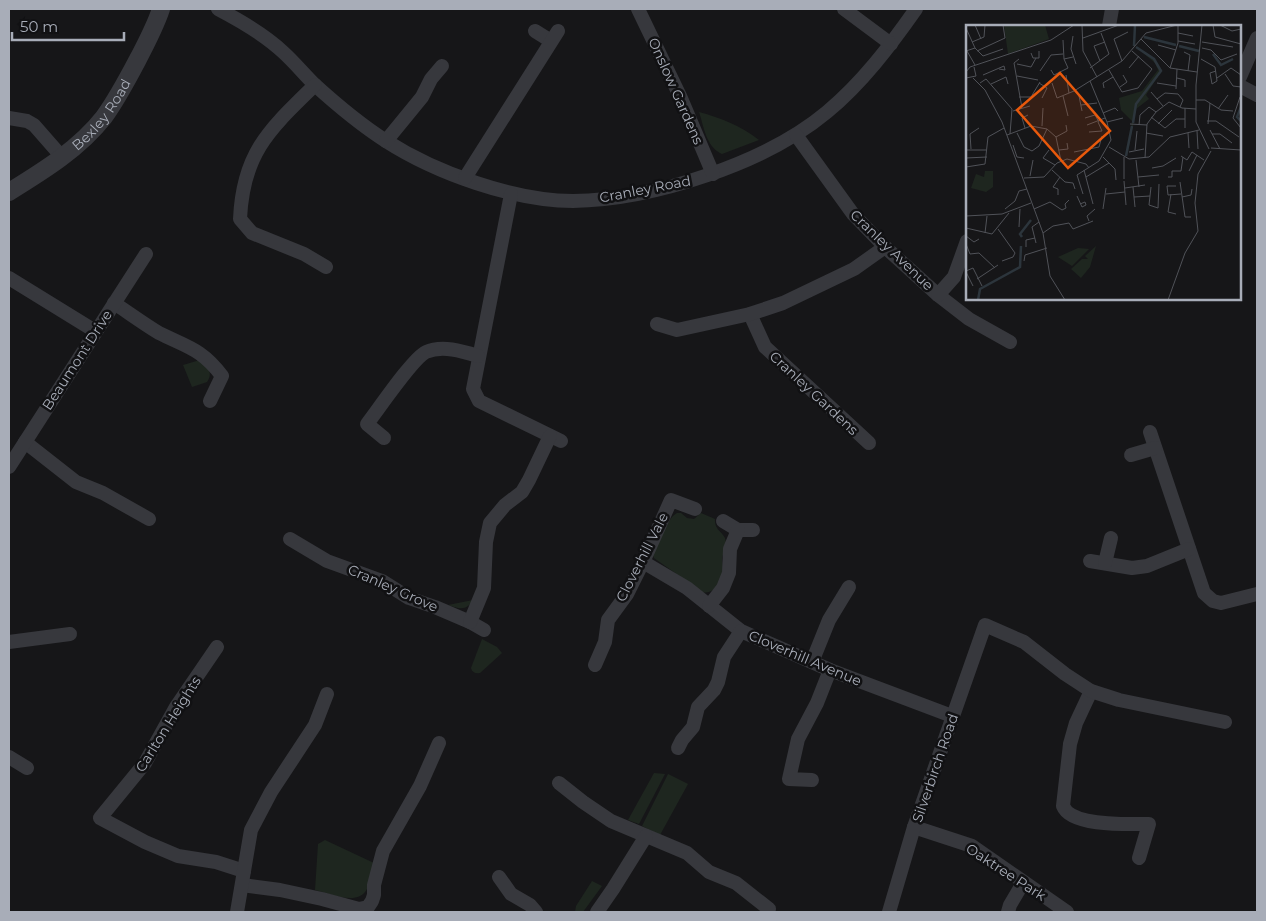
<svg xmlns="http://www.w3.org/2000/svg" width="1266" height="921" viewBox="0 0 1266 921" font-family="Montserrat,sans-serif">
<style>
.green{fill:#1e261f}
.lines{fill:none;stroke-linecap:round;stroke-linejoin:round}
.minor{stroke:#37383d;stroke-width:14}
.tertiary{stroke:#37383d;stroke-width:18}
.labels{text-anchor:middle;dominant-baseline:central;stroke-width:5;stroke-linejoin:round;paint-order:stroke}
.street-label{font-size:14px;fill:#a8adb8;stroke:#111113}
.inset-river{fill:none;stroke:#2c353c;stroke-width:2.5}
.inset-road{fill:none;stroke:#505258;stroke-width:1}
.view{fill:#e8590c;fill-opacity:0.15;stroke:#e8590c;stroke-width:2.5}
.inset-edge{fill:none;stroke:#a8adb8;stroke-width:2.5}
</style>
<rect width="100%" height="100%" fill="#161618"/>
<g class="green">
<path d="M699,112C721,118 741,126 759,140L722,154C706,147 704,127 699,112Z"/>
<path d="M200,360C207,368 214,372 207,382L192,387L183,365Z"/>
<path d="M677,513H681L687,518L694,519L701,513L715,519C714,532 726,532 726,543C726,548 723,553 722,558C722,564 725,572 723,578C720,586 710,595 702,592L654,558L653,555C658,544 667,518 677,513Z"/>
<path d="M473,600C467,611 459,609 448,605Z"/>
<path d="M482,639L497,647L502,653L480,673C475,674 472,672 471,668Z"/>
<path d="M654,773L665,774L639,824L628,820Z"/>
<path d="M668,774L688,784L660,835L642,826Z"/>
<path d="M325,840L374,863C372,871 371,882 367,889C358,907 329,893 315,890L318,844Z"/>
<path d="M592,881L602,886L583,912H575L576,906Z"/>
</g>
<g class="lines">
<g class="minor">
<path d="M218,9C241,21 264,34 283,52C294,62 304,74 315,85C337,105 361,125 386,141C436,173 514,201 573,201C653,200 766,163 827,112C862,83 890,46 916,9"/>
<path d="M638,9L680,96L713,174"/>
<path d="M844,9L891,44"/>
<path d="M1109,26L1112,9"/>
<path d="M535,31L551,41"/>
<path d="M1240,77L1257,38"/>
<path d="M315,85C270,129 243,152 240,219L252,233L304,254L326,267"/>
<path d="M1240,86L1257,95"/>
<path d="M9,118L27,121L34,125L62,157"/>
<path d="M796,135L853,214L885,247L938,295L969,319L1010,342"/>
<path d="M386,141L422,97L431,79L442,66"/>
<path d="M465,178L558,31"/>
<path d="M511,194L473,389L479,401L561,441"/>
<path d="M9,278L95,331"/>
<path d="M938,295L954,277L967,241"/>
<path d="M114,303C129,313 144,324 159,333C187,347 202,349 222,376L210,401"/>
<path d="M750,314L765,347L869,443"/>
<path d="M657,324L677,330L750,314L783,303L854,269L885,247"/>
<path d="M1150,432L1204,593L1213,601L1221,603L1257,594"/>
<path d="M384,438L367,424C378,410 413,358 426,352C442,345 462,351 478,356"/>
<path d="M25,442L76,482L103,493L149,519"/>
<path d="M1131,455L1155,448"/>
<path d="M9,467L146,254"/>
<path d="M723,521L738,530H753"/>
<path d="M290,539L327,561L382,581L409,598L435,607L470,622L484,630"/>
<path d="M1090,561L1132,568L1147,566L1189,549"/>
<path d="M643,562L687,588L741,631L830,670L952,716"/>
<path d="M1105,563L1111,538"/>
<path d="M709,606L723,588L729,573L730,549L738,530"/>
<path d="M470,622L484,588L486,542L490,523L505,505L522,492L529,480L550,436"/>
<path d="M9,642L70,634"/>
<path d="M217,647L176,707L145,763L100,818L145,842L178,856L216,862L244,871"/>
<path d="M812,662L829,620L849,587"/>
<path d="M595,665L605,642L608,620L627,594L643,562L671,500L695,509"/>
<path d="M1091,691L1076,723L1070,744L1063,806C1071,827 1130,824 1149,824L1139,858"/>
<path d="M678,748L682,740L693,727L698,707L714,690L718,682L724,657L741,631"/>
<path d="M9,757L27,768"/>
<path d="M812,780L789,779L798,739L817,703L830,670"/>
<path d="M559,783L583,802L611,821L687,853L709,872L736,883L769,909"/>
<path d="M914,827L972,846L1067,912"/>
<path d="M499,877L511,894L530,905L536,912"/>
<path d="M242,885L280,890L322,899L359,909L368,907L372,901L374,895V885L383,851L420,786L439,743"/>
<path d="M237,912L251,830L271,792L315,725L327,694"/>
<path d="M597,912L613,889L646,836"/>
<path d="M889,912L914,827L985,625L1024,642L1065,674L1091,691L1119,700L1225,722"/>
<path d="M1008,912L1010,905L1023,883"/>
</g>
<path class="tertiary" id="s1" d="M9,192C43,171 79,149 104,117C117,99 127,80 137,61C146,44 155,27 161,9"/>
</g>
<g class="labels">
<g class="street-label">
<text transform="translate(676 91) rotate(66)">Onslow Gardens</text>
<text stroke="none"><textPath href="#s1" startOffset="122">Bexley Road</textPath></text>
<text transform="translate(645 189) rotate(-11)">Cranley Road</text>
<text transform="translate(892 250) rotate(44)">Cranley Avenue</text>
<text transform="translate(77 360) rotate(-57)">Beaumont Drive</text>
<text transform="translate(814 393) rotate(43)">Cranley Gardens</text>
<text transform="translate(642 557) rotate(-63)">Cloverhill Vale</text>
<text transform="translate(393 588) rotate(24)">Cranley Grove</text>
<text transform="translate(805 658) rotate(23)">Cloverhill Avenue</text>
<text transform="translate(168 724) rotate(-58)">Carlton Heights</text>
<text transform="translate(935 768) rotate(-71)">Silverbirch Road</text>
<text transform="translate(1006 872) rotate(33)">Oaktree Park</text>
</g>
</g>
<g transform="translate(966 25)">
<rect width="275" height="275" fill="#161618"/>
<path d="M38,0H79L83,14L42,29ZM170,22L182,29L196,45L180,70L183,74L170,84L161,132L166,96L155,85L153,73L176,66L192,45L189,38ZM19,146H27V162L20,167L5,163L10,149L18,152ZM130,221L124,242L115,253L105,244L116,234H122L119,231ZM112,223L123,224L106,241L92,232Z" fill="#1e261f"/>
<path class="inset-river" d="M178,12L210,20M168,21L169,0M213,21L233,26M247,29L255,40L267,34M275,82L271,92L275,96M167,98L170,79L195,46L188,34L170,22M160,131L166,101M56,212L54,209L65,195M12,275L14,264L54,242L55,221"/>
<path class="inset-road" d="M9,0L15,14M116,0L117,26L131,52M236,0L230,60V97L243,124M247,0L249,12L275,19M254,0L266,6L275,4M0,3L9,23L0,26M212,8L227,11M107,11L105,24L110,39M117,13L153,0M175,14L204,43L231,47M97,15L98,34L107,32M212,16L229,19M6,17L18,12L19,0M236,17L267,22M192,20L210,25M9,23L17,31L37,24M236,23L245,25L255,35L271,29M1,26L9,40M11,26L39,13L37,0M218,27L224,30L222,46M65,28L67,33H73V26M53,34L48,38L56,83M235,34L249,42L251,56L246,59L244,48L250,46M134,36L128,21L139,17M156,36L148,14L162,7M51,39L65,42L70,33M124,43L143,29L135,8M163,43L173,31M204,43L212,18V0M85,45L88,50L102,43L98,34M143,45L156,67L172,63L186,44L166,26M74,46L85,30L97,29M0,47L4,42L85,15L108,0M259,49L267,61L275,62M17,50L38,41L39,45L33,44M100,50L103,68M51,51L72,55M0,53L10,51L8,42M7,53L19,65L36,97L77,208L84,251L99,275M211,53L219,55V62M251,53L265,43L275,50M14,58L20,54L46,84L44,109M73,58L81,63L76,73M86,58L91,73L108,66L156,36L180,8L211,0M191,58L210,61M25,59L40,52L42,59M154,62L161,57L157,50M138,63L137,58L147,52M210,64L211,44M185,67L197,81M97,71L102,91M113,71L116,86M53,72H65L74,57M274,72L267,93L275,103M191,74L199,68L212,69L217,75L214,82M230,75H239L255,85L267,86M115,80L131,78M252,84L262,70M47,86L64,81M137,88L149,83L152,86M185,92L199,103L210,94H219M119,93L129,90L133,97M241,96H250L273,112M141,97L157,93M164,99L181,100M192,99L206,85M242,99L244,78M121,100L139,93M173,100L174,90L183,82L190,87M76,101L77,83M59,103L56,93L62,90M219,103V83M244,105L254,124M231,106L232,124M123,107L136,106L132,97M51,108L58,122L66,126L73,121L81,104M180,108L197,111M222,108L223,123M246,109H254L266,118M41,110L65,101L81,104L90,112L95,136M90,112L101,106L100,100M47,120L51,132L58,133M143,122L163,134L183,132L204,112L233,105M245,123L275,125M5,124L4,109L13,103M0,125H20M83,125L77,133L89,140M93,125L102,124L101,118M169,125L171,106M108,127L133,122L136,111M163,127L178,124M215,131L221,135L226,127L238,135M137,132L149,144L150,155M158,132V154M0,133L21,132M179,133L181,99L190,87L203,77L216,83L230,84M170,135L173,162M0,142L19,139L22,112L38,103M186,143L197,141L210,133M86,145L99,157L107,158L109,164M118,145L127,179M223,146L231,130M64,151L67,135M120,152L143,138M172,152L193,150M202,152H206V146H215L217,132M58,153L78,152L91,138L101,134L120,139L123,143M158,156L160,180M214,157L219,192H225M210,161H201L202,170L215,169M167,162L169,182M185,162L183,180L192,183L193,159M159,163L179,160M117,169L111,150L133,136L145,115L141,97L124,56M140,169L159,167M205,169L202,187L210,189M92,170V164L87,162L94,152M111,171L116,182L120,180L119,177L114,179M168,172L184,171M216,172L225,170L226,164M39,184L49,176L53,166L61,164M68,184L84,177L96,185L100,183L99,179L103,175M137,184L140,163M0,191L36,189L65,178M123,196L121,191L129,184M53,202L54,184M0,203L26,209L43,188M32,204L49,228L47,232L36,236M19,208L21,191M77,208L87,201L103,198L107,204L127,196M0,211L8,217L13,214M70,218L66,202L73,197M0,219L4,229L13,228L29,243M60,222V215L69,213M58,236L59,230L81,223M0,246L7,243L16,261M0,247L7,261M11,254L32,240M202,275L219,228L232,206L229,178L232,149L245,126"/>
<path class="view" d="M94,48L144,106L102,143L51,85Z"/>
<rect width="275" height="275" class="inset-edge"/>
</g>
<rect width="1266" height="921" fill="none" stroke="#a8adb8" stroke-width="20"/>
<path d="M12 32v8h112v-8" fill="none" stroke="#a8adb8" stroke-width="2.5"/>
<text x="20" y="32" font-size="15" fill="#a8adb8" stroke="#111113" stroke-width="4" paint-order="stroke">50 m</text>
</svg>
